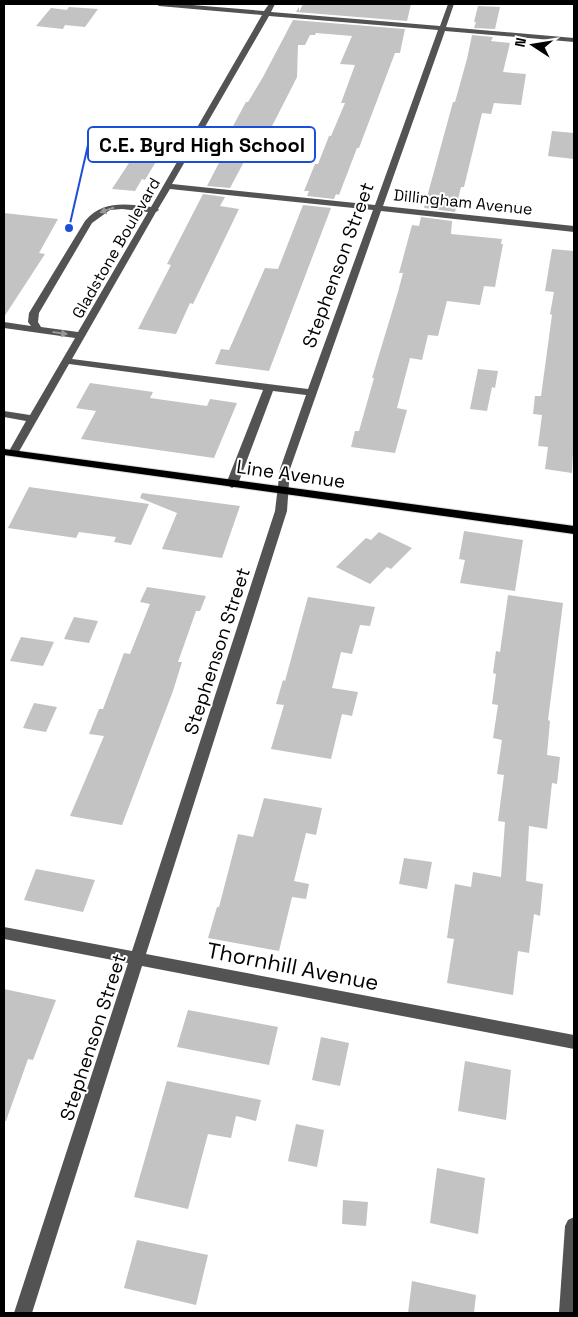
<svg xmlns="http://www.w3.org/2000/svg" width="578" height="1317" viewBox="0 0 578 1317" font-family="'Space Grotesk',sans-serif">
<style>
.building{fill:#c3c3c3}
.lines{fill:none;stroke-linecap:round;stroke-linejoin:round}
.major-casing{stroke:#dbdbdb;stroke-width:2}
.minor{fill:#535353;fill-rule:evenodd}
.major{fill:#000;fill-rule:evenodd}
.oneway{fill:#989898}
.labels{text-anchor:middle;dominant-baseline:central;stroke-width:4;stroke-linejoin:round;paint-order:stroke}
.far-street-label{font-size:16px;fill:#000;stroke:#fff}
.street-label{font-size:19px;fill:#000;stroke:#fff}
.near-street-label{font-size:22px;fill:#000;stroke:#fff}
.leader{fill:none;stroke:#1d4ed8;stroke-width:2}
.callout-dot{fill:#1d4ed8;stroke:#fff;stroke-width:2}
.callout{fill:#fff;stroke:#1d4ed8;stroke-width:2}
.callout-label{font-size:20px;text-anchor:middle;font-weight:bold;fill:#000}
</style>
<rect width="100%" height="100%" fill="#fff"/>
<g class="building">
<path d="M303,4H411L407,21L296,12L299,7V12Z"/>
<path d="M478,6L500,7L495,29L474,28L476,22H474Z"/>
<path d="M69,7L98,9L85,27L65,25L63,29L36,26L51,8L67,10Z"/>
<path d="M293,20L405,29L400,53H395L359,148H357L339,195L336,194L334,199L307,196L309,191H304L315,164H318L329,136H331L345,103H341L355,65L340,64L352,36L316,33L315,35H310L305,45H298L297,77L291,89L270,130L264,129L258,143H254L230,188L207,186L222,157H219L233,126L246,102H248L263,77Z"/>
<path d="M472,35L493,37L491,41L510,43L503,72L526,74L521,105L494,103L491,114L482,113L464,187H461L455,212L424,208L453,102H455L467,59Z"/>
<path d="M552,131L574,133V159L548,156Z"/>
<path d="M140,146L164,148L145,180L142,179L135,191L112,189Z"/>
<path d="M203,194L225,197L220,206L239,209L210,269L193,304L190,303L176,334L138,329L171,265L167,264Z"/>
<path d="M303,205L331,208L269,371L215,364L221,349L229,350L265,268L278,269Z"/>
<path d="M4,213L58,219L39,253L45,254L4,317Z"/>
<path d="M421,217L452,221L451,234L502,239L501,244H503L495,287L484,286L480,305L447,301L438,336L428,335L422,360L410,358L397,408L407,410L395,453L351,447L355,431H359L374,378H372L398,292L403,273H399L412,225L419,226Z"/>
<path d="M552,249L574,251V432L572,473L545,469L548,447L538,446L542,415L533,414L535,396H541L552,315L550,314L554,292L545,291Z"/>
<path d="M478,369L498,371L495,388L492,387L487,411L470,409Z"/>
<path d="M90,383L153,392L150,398L207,406L210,399L237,403L214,458L81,439L96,411L76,408Z"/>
<path d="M29,487L149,504L131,545L114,542L116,537L79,532L76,538L8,528Z"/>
<path d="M142,493L240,506L222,558L162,549L177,513L140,498Z"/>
<path d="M464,531L523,540L515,591L460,583L465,560L459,559Z"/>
<path d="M379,532L412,548L391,569L387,567L370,584L336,567L366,538L371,540Z"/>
<path d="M147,587L206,596L200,611H196L178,662H182L173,691L122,825L70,816L104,736L89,734L99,709H103L124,653L130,654L150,604L140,602Z"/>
<path d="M508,595L563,603L548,720L550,721L547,755L560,757L557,784L552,783L547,829L529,826L526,881L543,884L540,916L534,914L529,953L518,951L513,995L447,983L454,939L447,938L455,884L471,887L473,872L501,877L505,822L498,821L504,775L497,774L502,740L493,738L498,705L492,704L496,674L493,673L496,651L500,652Z"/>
<path d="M308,597L375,607L370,626L360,625L352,654L341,652L332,688L358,692L352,716L342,714L331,759L271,749L284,705L276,704L283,680L285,681Z"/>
<path d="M74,617L98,621L89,643L64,639Z"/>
<path d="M21,637L54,642L43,666L10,661Z"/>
<path d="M34,703L57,707L46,732L23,728Z"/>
<path d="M264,798L322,808L316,835L306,833L294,881L309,884L306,899L292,897L279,951L208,938L217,907H219L238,834L253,837Z"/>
<path d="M404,858L432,862L427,889L399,884Z"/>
<path d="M36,869L95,880L83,912L24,900Z"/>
<path d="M4,989L56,1000L33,1060L28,1059L6,1121H4Z"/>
<path d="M188,1010L278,1027L269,1065L177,1047Z"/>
<path d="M321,1037L349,1043L340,1086L312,1080Z"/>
<path d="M465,1061L511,1070L506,1120L458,1111Z"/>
<path d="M167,1081L261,1100L256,1121L236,1116L231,1138L208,1134L188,1209L134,1197Z"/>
<path d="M296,1124L324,1130L317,1167L288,1161Z"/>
<path d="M437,1168L485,1178L478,1234L430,1223Z"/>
<path d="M343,1200L368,1202L366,1226L342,1224Z"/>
<path d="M137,1240L208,1255L196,1305L124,1288Z"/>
<path d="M412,1281L476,1295L474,1313H408Z"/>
</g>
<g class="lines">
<defs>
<path id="major" d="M4,449L574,526V534L4,455Z"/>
</defs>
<use href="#major" class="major-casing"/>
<g class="minor">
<path d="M156,4H180L264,11L269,4H275L271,12L440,26L448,4H454L446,27L574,38V42L445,31L383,206L574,226V232L381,211L290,469L287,511L146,954L574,1035V1049L142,966L32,1313H14L128,963L4,939V927L132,951L275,511L280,469L306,395L273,391L238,484L232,488L226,484L263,390L69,364L17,455L13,456L8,453L26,421L4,417V411L30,415L75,338L4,328V322L31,326L28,322L29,313L85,221C103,200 126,204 151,207L262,15L159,6ZM269,16L438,30L375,205L172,184ZM170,189L373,210L308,389L72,359L156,212L159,210L158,209ZM122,209L148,212L78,332L41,327L38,322L39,313L92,223L110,210Z"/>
<path d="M574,1217V1313H559L565,1226L568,1220Z"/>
</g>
<use href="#major" class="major"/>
</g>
<defs><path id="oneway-solid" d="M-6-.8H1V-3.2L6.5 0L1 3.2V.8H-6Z" transform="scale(1.25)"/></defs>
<g class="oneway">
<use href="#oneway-solid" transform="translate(107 210) rotate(161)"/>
<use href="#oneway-solid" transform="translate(60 333) rotate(8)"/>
</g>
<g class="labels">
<g class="far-street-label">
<text transform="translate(463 202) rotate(6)">Dillingham Avenue</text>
<text transform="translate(116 248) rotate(-60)">Gladstone Boulevard</text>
</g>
<g class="street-label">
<text transform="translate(338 265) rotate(-70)">Stephenson Street</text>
<text transform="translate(291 474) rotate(8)">Line Avenue</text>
<text transform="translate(217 651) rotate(-72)">Stephenson Street</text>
<text transform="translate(93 1037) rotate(-72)">Stephenson Street</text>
</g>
<g class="near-street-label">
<text transform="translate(293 966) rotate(11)">Thornhill Avenue</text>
</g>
</g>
<path class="leader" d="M69 228L88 145"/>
<circle class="callout-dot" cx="69" cy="228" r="5"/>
<rect class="callout" x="88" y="127" width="227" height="35" rx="5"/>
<g class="callout-label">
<text x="202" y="152">C.E. Byrd High School</text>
</g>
<rect width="578" height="1317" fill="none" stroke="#000000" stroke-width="10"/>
<g transform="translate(533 45) rotate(282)" stroke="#ffffff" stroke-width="4" paint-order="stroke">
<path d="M0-4L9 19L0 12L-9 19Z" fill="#000000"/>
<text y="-8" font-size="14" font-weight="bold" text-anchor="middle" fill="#000000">N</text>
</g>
</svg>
